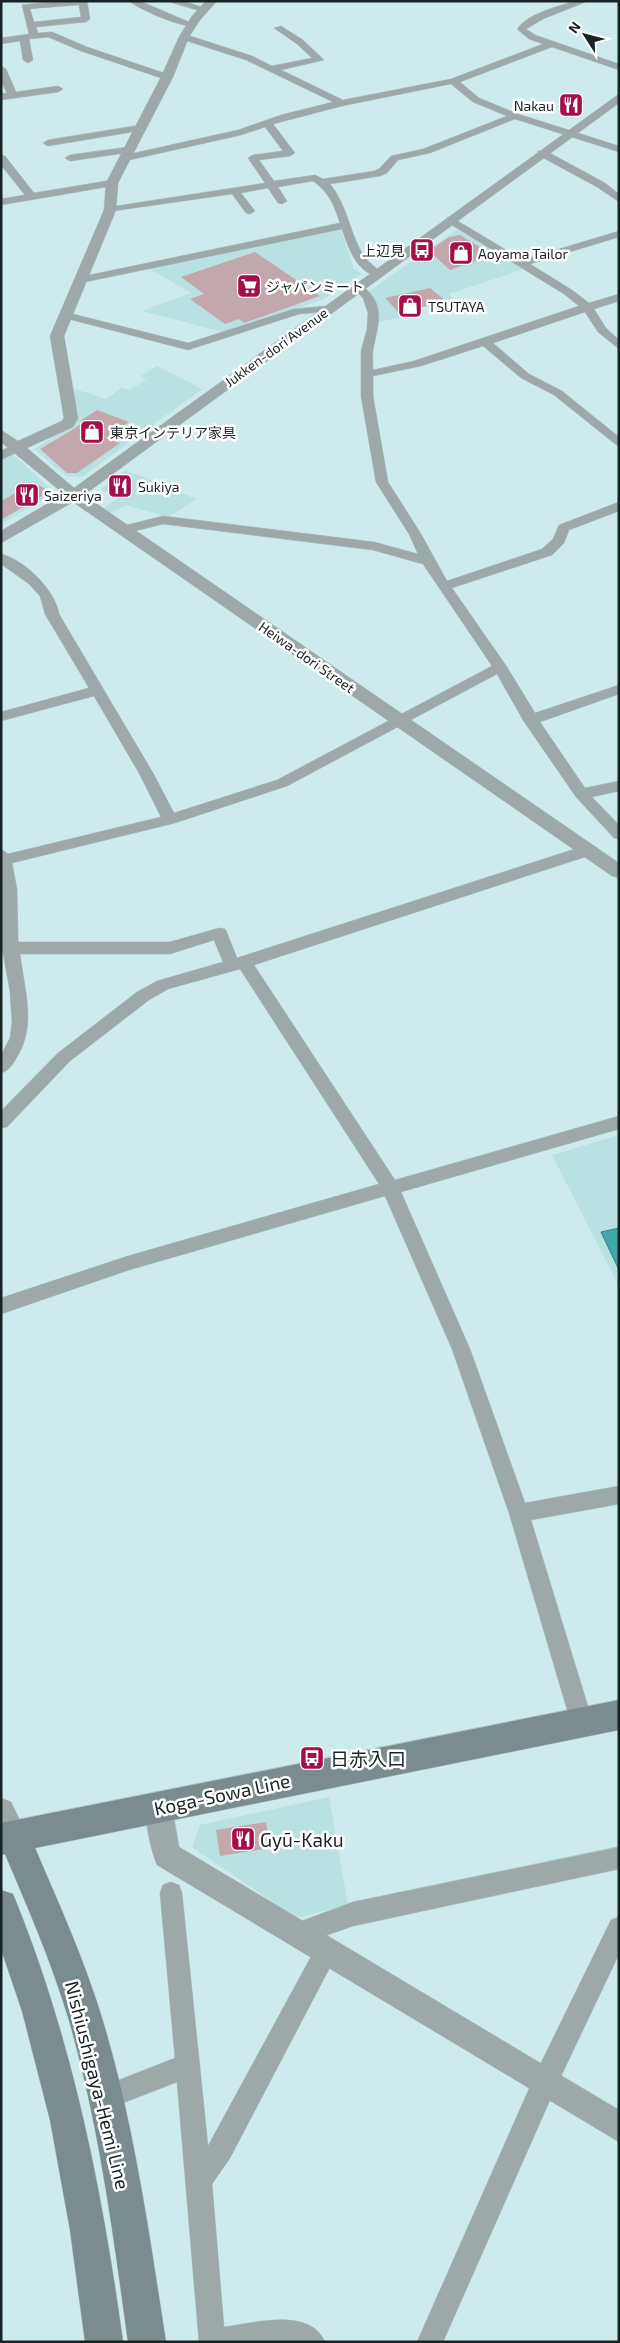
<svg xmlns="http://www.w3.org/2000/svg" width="620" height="2343" viewBox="0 0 620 2343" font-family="'Exo 2','Noto Sans JP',sans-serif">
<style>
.built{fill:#b9e1e1}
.water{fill:#3fa9ac;stroke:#338183}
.building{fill:#c2a8ad}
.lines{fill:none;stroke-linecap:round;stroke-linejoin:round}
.minor-casing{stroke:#acc7c8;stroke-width:1}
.tertiary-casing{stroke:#acc7c8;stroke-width:1}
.secondary-casing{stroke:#acc7c8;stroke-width:1}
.minor{fill:#9da9a9;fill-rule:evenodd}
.tertiary{fill:#9da9a9;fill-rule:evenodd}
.secondary{fill:#7a8c8d;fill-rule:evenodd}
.labels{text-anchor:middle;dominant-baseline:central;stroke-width:5;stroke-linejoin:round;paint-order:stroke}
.far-poi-label{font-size:14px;fill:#182323;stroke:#fff;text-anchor:start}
.far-street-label{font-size:14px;fill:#182323;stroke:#fff}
.near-poi-label{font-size:19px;fill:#182323;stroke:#fff;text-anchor:start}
.near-street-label{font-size:19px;fill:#182323;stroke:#fff}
</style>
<rect width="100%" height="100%" fill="#cdebec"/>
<g class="built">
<path d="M458,229L524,269L449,294L453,299L412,310L415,315L378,322V306L369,291Z"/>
<path d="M341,230L354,269L362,274L322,300L223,332L142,311L191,293L148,268Z"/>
<path d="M157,366L202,389L82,477L66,476L34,449L72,426L79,414L72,388L106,399L121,388L129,390L146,380L141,376Z"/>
<path d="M9,455H14L52,490L49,496L1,524V458Z"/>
<path d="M126,470L197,499L168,517L126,505L110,513L103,508L119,498L100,489Z"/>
<path d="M619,1135V1286L552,1155Z"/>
<path d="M329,1797L348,1905L296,1918L192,1847L200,1825Z"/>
</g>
<path class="water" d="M619,1228V1270L601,1232Z"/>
<g class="building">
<path d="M460,235L493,255L450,270L429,251L449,237Z"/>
<path d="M255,252L320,296L244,323L239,319L225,324L190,299L204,294L181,277Z"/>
<path d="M430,288L446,301L399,313L385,298Z"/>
<path d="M97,410L129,422L106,438L120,443L77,473H67L40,449L74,429L83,422L80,421Z"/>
<path d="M34,483L50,491L1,520V501Z"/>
<path d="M266,1822L270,1848L220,1856L216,1830Z"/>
</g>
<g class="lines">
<defs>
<g id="minor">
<path d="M61,1H87L90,19L86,22L36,27L38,33L52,32L87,47L170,75V79H164L81,51L48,37L29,39L33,60L28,63L23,60L20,41L1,44V38L29,34L22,5ZM79,5L81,17L34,22L30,9Z"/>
<path d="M129,1H140L196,25C188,31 138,9 129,1Z"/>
<path d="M167,1H183L208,9L204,12Z"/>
<path d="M575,1H588L543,19L526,29L535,35L619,64V70L552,47L460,82L479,98L518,114L619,146V152L515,119L430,153L398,160L387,173L380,176L330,184C347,205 349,230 362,253C367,262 375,266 381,273L376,276C356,271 348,247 342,229L80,283L75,280L80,277L340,223C334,205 329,192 313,181L278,187L287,201L282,204L278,203L268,188L241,193L255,211L250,214L246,213L232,194L106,212L105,210L110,207L265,183L248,158L253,155L283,151L265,127L241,135L125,161L120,158L121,156L238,130L281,115L333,102L246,60L181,39V35H187L252,56L272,66L312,58L297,44L274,28L281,26L303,40L324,60L281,70L343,100L451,79L543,44L529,39L517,29C529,13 556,7 575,1ZM451,84L473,102L507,116L423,149L391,156L379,169L374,171L323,179L315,175L274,181L259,160L290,156L295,153L273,124L342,106Z"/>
<path d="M1,66L6,69L16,92L58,86L63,89L58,92L1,100V94L7,93L1,81Z"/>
<path d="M141,125L144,126V130L48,146L43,143L48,140Z"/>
<path d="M129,147L134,150L132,152L70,161L65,158L70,155Z"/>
<path d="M538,151H546L605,183L619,194V202L597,187L538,155Z"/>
<path d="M1,155L5,156L34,193L112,180L117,183L112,186L1,205V199L25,195L1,165Z"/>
<path d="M451,217L523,260L619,231V237L530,264L572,290L589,303L619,294V301L594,309L606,328L619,340V349L598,332L585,312L493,343L529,374L562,391L619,437V447L554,395L521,378L483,346L421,366L373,376V396L388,482L421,534L447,581L542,549L553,539L559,525L619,502V511L569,530L564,543L552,555L452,588L507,667L535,713L619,685V694L540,722L585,788L619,781V791L592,797L619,825V839L614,838L576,797L523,720L497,674L287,786L175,823L12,863L17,889L18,937V942H170L219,928L225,929L227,933L237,958L584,846H594L597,850L594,854L254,965L395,1180L619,1116V1129L401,1192L470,1349L525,1503L619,1486V1504L531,1520L593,1723L590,1730L582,1733L574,1730L571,1723L509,1513L452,1349L385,1196L129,1270L1,1314V1298L128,1256L379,1184L240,969L168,989L149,1000L70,1061L7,1127L1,1128V1111L58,1053L137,992L157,981L223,962L214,940L170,954H20C24,988 37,1025 17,1057C13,1064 9,1071 1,1073V1055L10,1038L12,1022L10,991L2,948L1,849L8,854L161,817L139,773L94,696L1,721V712L89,688L45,614L40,596L29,584L1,564V554C25,560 55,590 59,614L153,773L174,813L277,780L492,666L423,564L373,550L163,524L123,534L117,530L119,527L163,516L374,542L418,554L409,534L376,482L361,396V351L367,329L368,313L363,298L353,287L358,284C363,285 364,287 367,290C386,308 377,328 373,350C372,356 373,363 373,370L414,361L579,306L564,294L447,222V218Z"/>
<path d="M328,306L334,309L332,311L299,314L188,350L61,317L59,315L65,312L188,343L294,309Z"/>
<path d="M17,443L21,444L23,447L21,450L1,460V451Z"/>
<path d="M619,1847V1869L353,1926L299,1945L291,1941L287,1933L291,1925L353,1902Z"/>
<path d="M171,1882L179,1885L182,1893L208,2146L319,1942L327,1938L335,1942L339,1950L230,2158L212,2184L224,2327C254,2323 310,2307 325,2342H199L177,2082L105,2110L96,2107L93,2098L96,2089L175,2058L160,1893L163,1885Z"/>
<path d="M619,1917V1954L554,2091L443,2342H417L536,2073L611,1920Z"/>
</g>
<g id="tertiary">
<path d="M206,1H217L200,20L189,37L173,77L118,183L116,210L64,336L78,418L73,427L27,448L74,488L619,94V103L84,495L619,863V878L612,876L73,502L1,543V531L64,494L1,442V430L18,441L62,421L64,418L50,336L104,210L106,183L161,77L179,37L192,16Z"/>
<path d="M159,1794L169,1798L172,1807L179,1847L619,2110V2142L157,1865C150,1847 142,1815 149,1798Z"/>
<path d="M1,1798L11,1802L28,1837L24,1847L14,1851L4,1847L1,1840Z"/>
</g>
<g id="secondary">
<path d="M619,1700V1730L35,1848C59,1904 84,1959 102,2018C134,2123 149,2233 166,2342H128C113,2233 99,2123 68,2017C51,1961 28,1908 5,1854L1,1855V1823Z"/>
<path d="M1,1890L13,1894C72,2038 102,2188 123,2342H85L70,2230L50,2120L22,2011L1,1949Z"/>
</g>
</defs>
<use href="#minor" class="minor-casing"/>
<use href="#tertiary" class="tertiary-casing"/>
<use href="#secondary" class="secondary-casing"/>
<use href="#minor" class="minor"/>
<use href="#tertiary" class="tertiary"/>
<use href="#secondary" class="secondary"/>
</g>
<defs>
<symbol id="restaurant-square" viewBox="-11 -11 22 22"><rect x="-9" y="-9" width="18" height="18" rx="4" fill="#a40f4b" stroke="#fff"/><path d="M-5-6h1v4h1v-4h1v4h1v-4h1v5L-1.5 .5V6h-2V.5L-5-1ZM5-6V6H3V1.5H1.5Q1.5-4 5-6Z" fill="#fff"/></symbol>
<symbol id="bus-square" viewBox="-11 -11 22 22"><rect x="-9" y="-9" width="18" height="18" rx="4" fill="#a40f4b" stroke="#fff"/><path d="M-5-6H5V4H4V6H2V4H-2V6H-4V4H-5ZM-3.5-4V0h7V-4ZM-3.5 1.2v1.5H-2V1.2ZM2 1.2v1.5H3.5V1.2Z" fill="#fff"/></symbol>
<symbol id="shop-square" viewBox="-11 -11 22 22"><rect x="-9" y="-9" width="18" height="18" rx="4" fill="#a40f4b" stroke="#fff"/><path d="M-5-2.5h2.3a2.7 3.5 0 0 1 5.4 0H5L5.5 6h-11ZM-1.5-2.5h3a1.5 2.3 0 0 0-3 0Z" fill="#fff"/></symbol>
<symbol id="supermarket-square" viewBox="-11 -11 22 22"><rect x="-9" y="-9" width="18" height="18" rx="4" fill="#a40f4b" stroke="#fff"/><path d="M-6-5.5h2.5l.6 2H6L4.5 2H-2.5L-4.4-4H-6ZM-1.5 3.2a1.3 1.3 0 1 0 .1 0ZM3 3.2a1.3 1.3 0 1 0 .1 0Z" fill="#fff"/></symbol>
</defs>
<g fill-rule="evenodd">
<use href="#restaurant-square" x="557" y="91" width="28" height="28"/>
<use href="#bus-square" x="408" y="236" width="28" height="28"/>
<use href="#shop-square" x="447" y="239" width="28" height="28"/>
<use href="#supermarket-square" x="235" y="272" width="28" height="28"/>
<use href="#shop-square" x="396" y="292" width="28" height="28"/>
<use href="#shop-square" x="78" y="418" width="28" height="28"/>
<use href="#restaurant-square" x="106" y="472" width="28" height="28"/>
<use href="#restaurant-square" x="13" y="481" width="28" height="28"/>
<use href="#bus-square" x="298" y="1744" width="28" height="28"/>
<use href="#restaurant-square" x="229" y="1825" width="28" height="28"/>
</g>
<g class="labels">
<g class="far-poi-label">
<text x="554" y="105" text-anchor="end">Nakau</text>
<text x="404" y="250" text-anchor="end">上辺見</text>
<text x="478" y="253">Aoyama Tailor</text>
<text x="266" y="286">ジャパンミート</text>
<text x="428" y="306">TSUTAYA</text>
<text x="110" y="432">東京インテリア家具</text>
<text x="138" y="486">Sukiya</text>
<text x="44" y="495">Saizeriya</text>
</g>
<g class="far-street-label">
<text transform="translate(276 347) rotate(-36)">Jukken-dori Avenue</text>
<text transform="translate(307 657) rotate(35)">Heiwa-dori Street</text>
</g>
<g class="near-poi-label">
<text x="330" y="1758">日赤入口</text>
<text x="260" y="1839">Gyū-Kaku</text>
</g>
<g class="near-street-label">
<text transform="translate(222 1794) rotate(-12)">Koga-Sowa Line</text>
<text transform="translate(98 2085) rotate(76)">Nishiushigaya-Hemi Line</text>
</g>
</g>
<rect width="620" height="2343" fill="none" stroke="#182323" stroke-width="5"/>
<g transform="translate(585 35) rotate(306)" stroke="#ffffff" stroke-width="4" paint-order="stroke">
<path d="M0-4L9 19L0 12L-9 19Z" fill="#182323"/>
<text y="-8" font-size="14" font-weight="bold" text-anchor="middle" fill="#182323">N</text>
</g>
</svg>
